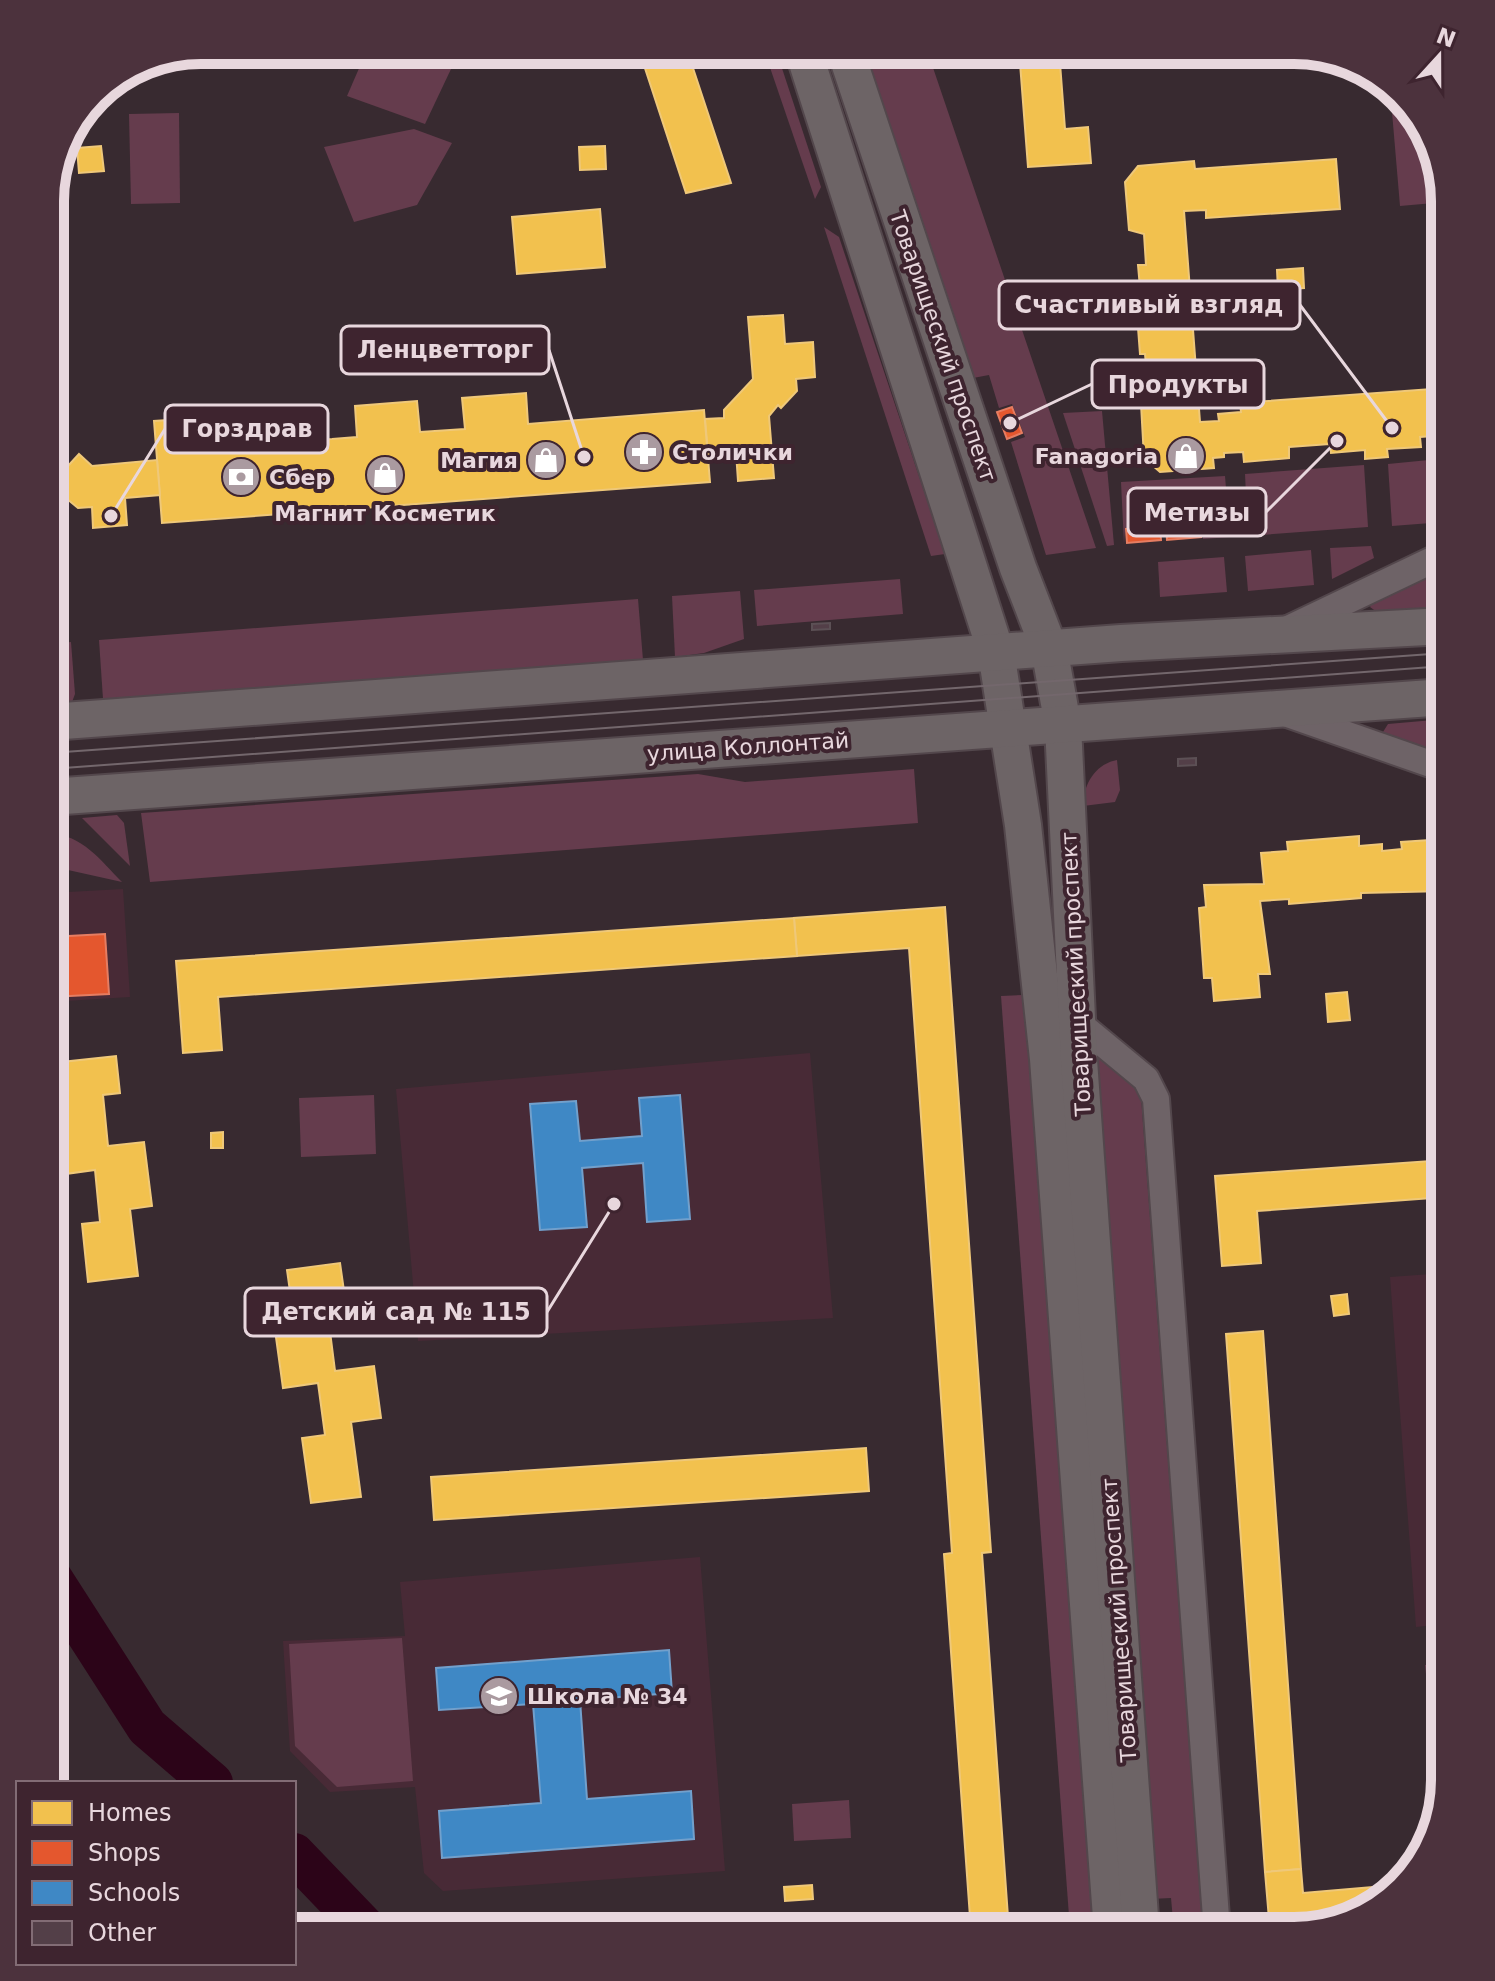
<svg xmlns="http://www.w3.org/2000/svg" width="1495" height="1981" viewBox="0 0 1495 1981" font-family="'DejaVu Sans',sans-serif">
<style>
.built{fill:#482a36}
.green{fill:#653c4d}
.homes{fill:#f2c14e;stroke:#efc879;stroke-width:2}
.shops{fill:#e4572e;stroke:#e57d62;stroke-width:2}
.schools{fill:#3f88c5;stroke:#72a0cc;stroke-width:2}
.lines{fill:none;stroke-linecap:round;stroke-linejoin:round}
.river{stroke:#2c0418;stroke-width:42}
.building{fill:#533f48;stroke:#5c5055;stroke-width:2}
.street-casing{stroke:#53474c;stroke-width:30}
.secondary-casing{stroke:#53474c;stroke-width:40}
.street{stroke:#6e6367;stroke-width:26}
.secondary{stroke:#6d6466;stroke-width:36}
.tram{stroke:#73676c;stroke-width:2}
.labels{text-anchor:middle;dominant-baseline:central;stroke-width:8;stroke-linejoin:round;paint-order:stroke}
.street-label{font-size:22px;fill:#e8d7dd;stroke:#3e242f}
.poi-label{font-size:22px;font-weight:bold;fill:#e8d7dd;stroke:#3e242f;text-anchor:start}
.rim{fill:none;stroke:#e8d7dd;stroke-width:10}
.leader{fill:none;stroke:#e8d7dd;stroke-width:3}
.callout-dot{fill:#e8d7dd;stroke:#3e242f;stroke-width:3}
.callout{fill:#3e242f;stroke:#e8d7dd;stroke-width:3}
.callout-label{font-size:24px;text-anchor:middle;font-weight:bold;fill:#e8d7dd}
</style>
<rect width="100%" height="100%" fill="#382a30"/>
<g class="built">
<path d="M123,889L130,997L50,1002V893Z"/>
<path d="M810,1053L833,1318L418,1341L396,1089Z"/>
<path d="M1445,1273V1624L1416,1627L1390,1277Z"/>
<path d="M700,1557L725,1871L443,1891L424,1873L415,1787L330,1792L290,1751L283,1641L405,1636L400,1582Z"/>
</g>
<g class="green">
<path d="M367,50H460L425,124L347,96Z"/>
<path d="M764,50H776L821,187L815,199Z"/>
<path d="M864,50H927L1096,548L1046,555L1011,442L1025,437L1012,404L999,408L989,375L973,378Z"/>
<path d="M1413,110L1420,117L1445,202L1400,206L1392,112Z"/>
<path d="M179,113L180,203L131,204L129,114Z"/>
<path d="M414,129L452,143L417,205L354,222L324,147Z"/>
<path d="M824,227L839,237L945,554L931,556Z"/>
<path d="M1102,411L1114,545L1107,546L1063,413Z"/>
<path d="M1439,459L1444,522L1392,526L1388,464Z"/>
<path d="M1364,465L1368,527L1248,536L1245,474Z"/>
<path d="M1225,476L1230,537L1203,539L1201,523L1125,528L1124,544L1121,482Z"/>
<path d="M1371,546L1374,558L1332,579L1330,548Z"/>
<path d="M1311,550L1314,585L1248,591L1245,556Z"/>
<path d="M1224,557L1227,592L1160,597L1158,562Z"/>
<path d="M1445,570V607L1377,612L1370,607L1374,599Z"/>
<path d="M900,579L903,614L757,626L754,590Z"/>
<path d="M740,591L744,639L704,653L675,657L672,596Z"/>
<path d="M638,599L643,660L103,699L99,640Z"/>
<path d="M71,642L75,694L72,702L50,706V644Z"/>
<path d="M1445,719V756L1383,732L1388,724Z"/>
<path d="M1117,760L1120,790L1115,802L1083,806C1083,785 1095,764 1117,760Z"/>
<path d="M914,769L918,823L150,882L141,813L698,774L745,782Z"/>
<path d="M117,815L124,823L130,866L82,818Z"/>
<path d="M50,834C82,834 101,861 122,882L50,866Z"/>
<path d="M1022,995L1036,1047L1099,1914L1069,1916L1001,996Z"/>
<path d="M1093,1051L1136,1084L1141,1096L1203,1931H1174L1171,1898L1150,1899Z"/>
<path d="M374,1095L376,1154L301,1157L299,1098Z"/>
<path d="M402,1638L413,1781L337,1787L295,1746L289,1644Z"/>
<path d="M1445,1664V1755L1435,1756L1425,1665Z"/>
<path d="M849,1800L851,1838L794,1841L792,1804Z"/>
</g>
<g class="homes">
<path d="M639,50H687L731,183L686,193Z"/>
<path d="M1019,50H1059L1065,129L1088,127L1091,163L1028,167Z"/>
<path d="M101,146L104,171L79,173L77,148Z"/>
<path d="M605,146L606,169L580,170L579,147Z"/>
<path d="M1336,159L1340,209L1206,218V210L1184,211L1200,422L1219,421L1218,414L1241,412L1240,403L1445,388V435L1420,437L1421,447L1387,449L1388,457L1365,459V450L1331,453L1330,444L1289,447V458L1244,462L1243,452L1224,453V457L1213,458L1214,468L1160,472L1144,458L1141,404L1154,403L1153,377H1147L1145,354H1140L1135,288H1140L1138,265H1146L1144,234L1129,230L1125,182L1138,166L1194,161L1195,169Z"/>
<path d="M600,209L605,267L517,274L512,217Z"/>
<path d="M1303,268L1304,288L1278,290L1277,270Z"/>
<path d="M783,315L785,344L813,342L815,377L796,379L797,391L781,408L778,405L769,416L774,478L738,481L736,452L708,454L705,419L724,418V410L753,379L748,317Z"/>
<path d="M526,393L528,424L704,410L710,482L162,523L154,421L198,418L200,448L224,447L249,445L247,414L307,410L310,440L332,439L357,437L355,406L417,401L420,432L465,429L462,398Z"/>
<path d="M79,454L92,466L157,460L160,495L125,498L127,525L93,528L92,507L78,508L61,494L66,489L56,479Z"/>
<path d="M1359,836V846L1382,844V851L1402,849L1401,842L1445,839V891L1361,893V898L1289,904V899L1260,901L1270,974H1258L1260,997L1214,1001L1212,978H1204L1199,908L1206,907L1204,885L1264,884L1261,853L1288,851L1287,842Z"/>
<path d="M945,907L991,1552L982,1553L1009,1931H971L944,1554L952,1553L909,948L797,956L794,918Z"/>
<path d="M794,918L797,956L218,997L222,1050L183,1053L176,961Z"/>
<path d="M1347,992L1350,1020L1328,1022L1326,994Z"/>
<path d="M116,1056L120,1093L103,1095L108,1146L144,1142L152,1206L130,1209L138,1276L88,1282L82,1224L100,1222L95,1170L58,1175L52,1121L68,1119L62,1062Z"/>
<path d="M223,1132V1148H211V1133Z"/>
<path d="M1445,1160V1197L1257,1211L1261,1263L1222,1266L1215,1176Z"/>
<path d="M340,1263L346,1305L327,1308L335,1371L374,1366L381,1418L351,1422L361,1497L311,1503L302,1438L325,1435L318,1383L283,1388L275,1330L295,1327L287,1270Z"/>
<path d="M1347,1294L1349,1314L1334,1316L1331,1296Z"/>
<path d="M1263,1331L1301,1869L1265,1872L1226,1334Z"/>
<path d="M866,1448L869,1491L434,1520L431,1477Z"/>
<path d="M1301,1869L1303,1893L1397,1885L1378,1906L1296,1931H1270L1265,1872Z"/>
<path d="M812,1885L813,1899L785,1901L784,1887Z"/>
</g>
<g class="shops">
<path d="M1012,407L1022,433L1007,439L997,412Z"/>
<path d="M1200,524L1201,537L1167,540L1166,527Z"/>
<path d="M1160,527L1161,540L1127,543L1126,529Z"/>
<path d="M105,934L109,994L50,997V937Z"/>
</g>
<g class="schools">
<path d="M680,1095L690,1219L647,1222L643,1163L582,1168L587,1227L540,1230L530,1104L576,1101L580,1141L642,1136L639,1098Z"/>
<path d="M669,1650L672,1693L580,1700L587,1799L691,1791L694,1839L442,1858L439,1811L541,1803L533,1704L439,1710L436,1668Z"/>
</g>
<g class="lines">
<g class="river">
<path d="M50,1576L147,1727L212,1783"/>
<path d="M294,1854L368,1931"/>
</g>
</g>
<g class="building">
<path d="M830,623V629L812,630V624Z"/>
<path d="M1196,758V765L1178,766V759Z"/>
</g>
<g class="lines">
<defs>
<g id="street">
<path d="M1286,630L1445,554"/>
<path d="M1282,712L1445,769"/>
<path d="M1077,1022L1146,1079L1156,1099L1217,1931"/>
</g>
<g id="secondary">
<path d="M803,50L996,652L1023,825L1048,1059L1112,1931"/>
<path d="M845,50L1018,568L1049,648L1063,725L1079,1060L1141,1931"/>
<path d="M50,722L1121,643L1445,626"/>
<path d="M50,797L1445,697"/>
</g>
</defs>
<use href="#street" class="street-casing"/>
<use href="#secondary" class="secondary-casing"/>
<use href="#street" class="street"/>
<use href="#secondary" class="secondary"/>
<g class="tram">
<path d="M50,753L1445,653"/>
<path d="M50,769L1445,666"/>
</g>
</g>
<defs>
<symbol id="pharmacy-disc" viewBox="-11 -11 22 22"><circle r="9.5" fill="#aa9aa0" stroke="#3e242f"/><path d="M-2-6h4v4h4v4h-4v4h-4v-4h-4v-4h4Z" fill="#fff"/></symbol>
<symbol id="shop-disc" viewBox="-11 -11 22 22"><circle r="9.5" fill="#aa9aa0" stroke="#3e242f"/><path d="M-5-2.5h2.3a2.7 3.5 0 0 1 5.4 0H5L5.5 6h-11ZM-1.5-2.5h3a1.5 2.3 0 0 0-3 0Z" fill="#fff"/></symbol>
<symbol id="bank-disc" viewBox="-11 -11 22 22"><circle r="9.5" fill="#aa9aa0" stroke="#3e242f"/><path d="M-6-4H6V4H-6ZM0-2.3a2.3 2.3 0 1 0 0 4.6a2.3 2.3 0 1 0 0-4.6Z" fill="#fff"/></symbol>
<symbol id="school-disc" viewBox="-11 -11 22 22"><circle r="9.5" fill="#aa9aa0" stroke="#3e242f"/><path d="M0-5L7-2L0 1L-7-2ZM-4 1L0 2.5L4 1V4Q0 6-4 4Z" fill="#fff"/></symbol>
</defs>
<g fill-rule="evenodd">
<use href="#pharmacy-disc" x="622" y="430" width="44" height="44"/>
<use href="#shop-disc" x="1164" y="434" width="44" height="44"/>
<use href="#shop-disc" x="524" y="438" width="44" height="44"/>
<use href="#shop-disc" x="363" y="453" width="44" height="44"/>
<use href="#bank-disc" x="219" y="455" width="44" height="44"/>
<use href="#school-disc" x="477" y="1674" width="44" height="44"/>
</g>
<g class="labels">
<g class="street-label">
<text transform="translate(943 346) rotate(71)">Товарищеский проспект</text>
<text transform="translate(748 747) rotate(-4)">улица Коллонтай</text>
<text transform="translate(1076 974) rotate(-93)">Товарищеский проспект</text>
<text transform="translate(1119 1620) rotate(-94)">Товарищеский проспект</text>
</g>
<g class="poi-label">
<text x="672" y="452">Столички</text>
<text x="1158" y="456" text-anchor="end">Fanagoria</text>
<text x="518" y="460" text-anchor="end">Магия</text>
<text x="269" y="477">Сбер</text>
<text x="385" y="513" text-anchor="middle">Магнит Косметик</text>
<text x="527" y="1696">Школа № 34</text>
</g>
</g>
<path d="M0 0H1495V1981H0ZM201 64H1294A137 137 0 0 1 1431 201V1780A137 137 0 0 1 1294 1917H201A137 137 0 0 1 64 1780V201A137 137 0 0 1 201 64Z" fill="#4c323d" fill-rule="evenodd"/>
<path class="rim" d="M201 64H1294A137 137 0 0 1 1431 201V1780A137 137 0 0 1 1294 1917H201A137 137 0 0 1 64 1780V201A137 137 0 0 1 201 64Z"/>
<path class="leader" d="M1392 428L1300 305M584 457L549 350M1010 423L1092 384M111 516L165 429M1337 441L1266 512M614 1204L547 1312"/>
<g class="callout-dot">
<circle cx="1392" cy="428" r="8"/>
<circle cx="584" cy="457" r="8"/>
<circle cx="1010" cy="423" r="8"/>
<circle cx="111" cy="516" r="8"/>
<circle cx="1337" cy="441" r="8"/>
<circle cx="614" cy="1204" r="8"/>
</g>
<g class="callout">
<rect x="999" y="281" width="301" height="48" rx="8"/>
<rect x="341" y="326" width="208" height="48" rx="8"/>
<rect x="1092" y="360" width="172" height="48" rx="8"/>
<rect x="165" y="405" width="163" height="48" rx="8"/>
<rect x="1128" y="488" width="138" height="48" rx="8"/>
<rect x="245" y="1288" width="302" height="48" rx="8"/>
</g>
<g class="callout-label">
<text x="1149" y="313">Счастливый взгляд</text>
<text x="445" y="358">Ленцветторг</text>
<text x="1178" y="393">Продукты</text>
<text x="247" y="437">Горздрав</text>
<text x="1197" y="521">Метизы</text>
<text x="396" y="1320">Детский сад № 115</text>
</g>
<rect x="16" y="1781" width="280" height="184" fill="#3e242f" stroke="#826c75" stroke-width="2"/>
<rect x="32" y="1801" width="40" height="24" fill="#f2c14e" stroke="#826c75" stroke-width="2"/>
<text x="88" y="1821" font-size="24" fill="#e8d7dd">Homes</text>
<rect x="32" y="1841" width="40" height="24" fill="#e4572e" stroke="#826c75" stroke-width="2"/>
<text x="88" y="1861" font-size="24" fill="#e8d7dd">Shops</text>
<rect x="32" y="1881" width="40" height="24" fill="#3f88c5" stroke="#826c75" stroke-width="2"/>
<text x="88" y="1901" font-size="24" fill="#e8d7dd">Schools</text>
<rect x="32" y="1921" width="40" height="24" fill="#533f48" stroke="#826c75" stroke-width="2"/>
<text x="88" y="1941" font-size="24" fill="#e8d7dd">Other</text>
<g transform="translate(1439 56) rotate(21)" stroke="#3e242f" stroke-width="6" paint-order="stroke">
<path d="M0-6L14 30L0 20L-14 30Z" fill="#e8d7dd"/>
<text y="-12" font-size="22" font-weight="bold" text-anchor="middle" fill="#e8d7dd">N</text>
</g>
</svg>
